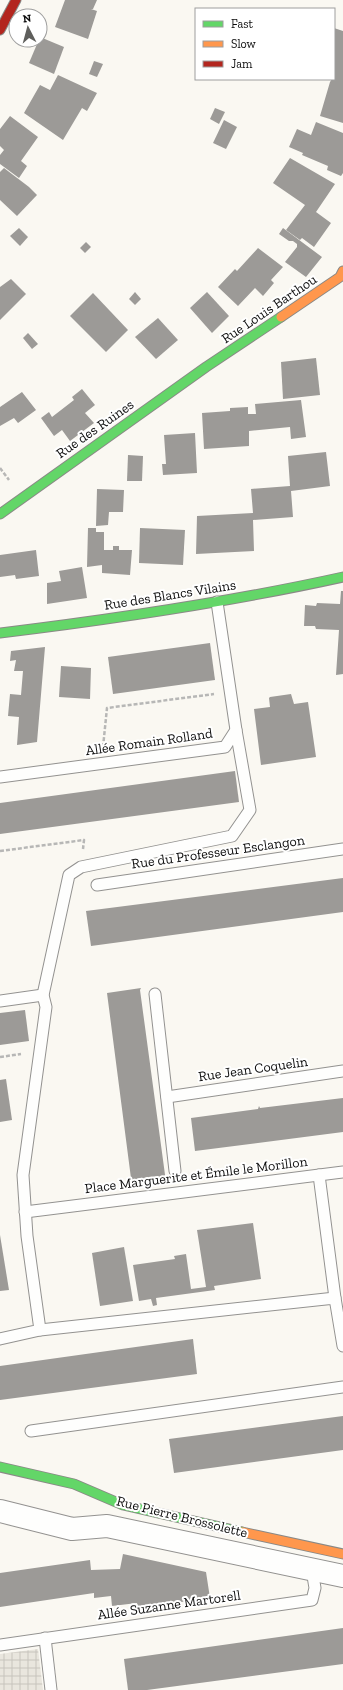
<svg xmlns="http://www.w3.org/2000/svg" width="343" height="1690" viewBox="0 0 343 1690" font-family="'Zilla Slab',serif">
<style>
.plaza{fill:url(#plaza-grid)}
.building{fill:#9c9a97}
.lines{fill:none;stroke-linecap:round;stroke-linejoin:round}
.lane-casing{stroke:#939290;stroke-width:13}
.street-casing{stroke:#939290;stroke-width:24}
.fast-casing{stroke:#8a8986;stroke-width:11}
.slow-casing{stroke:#8a8986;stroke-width:11}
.jam-casing{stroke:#8a8986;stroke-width:11}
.path{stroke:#b7b7b6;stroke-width:2.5;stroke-dasharray:4 2;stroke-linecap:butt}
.lane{stroke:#fefefd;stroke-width:11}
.street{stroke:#fefefd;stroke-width:22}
.fast{stroke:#63d668;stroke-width:9}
.slow{stroke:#ff974d;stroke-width:9}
.jam{stroke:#b3261e;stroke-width:9}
.labels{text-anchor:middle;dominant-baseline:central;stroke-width:4;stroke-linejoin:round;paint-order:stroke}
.street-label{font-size:14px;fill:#0c0c0c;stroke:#fff}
</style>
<defs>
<pattern id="plaza-grid" width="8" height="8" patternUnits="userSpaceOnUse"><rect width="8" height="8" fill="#e9e6de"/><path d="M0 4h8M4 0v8" fill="none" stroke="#c7c4bd"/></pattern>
</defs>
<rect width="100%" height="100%" fill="#faf8f2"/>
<path class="plaza" d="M38,1649L43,1690H0V1654Z"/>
<g class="building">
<path d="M65,0H97L93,9H91L97,11L88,39L55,27Z"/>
<path d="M334,28L343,31V123L320,116L330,82L332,79H334Z"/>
<path d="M40,37L64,47L54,74L29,63Z"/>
<path d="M94,61L103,64L97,77L89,74Z"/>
<path d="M58,75L97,93L87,111L82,108L63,140L24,113L40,85L50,90Z"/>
<path d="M215,108L225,112L219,124L210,119Z"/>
<path d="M10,116L38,137L21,161L27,166L19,178L0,164V155L4,150L0,146V129Z"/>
<path d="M224,120L237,127L226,149L213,143Z"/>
<path d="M316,122L343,133V173L341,176L327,170L328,166L302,155L303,153L289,147L297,129L311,135Z"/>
<path d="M290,158L335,184L316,212L331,223L314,247L302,238L300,240L286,230L305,205L273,183Z"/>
<path d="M4,168L29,187L37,195L17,216L0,200V172Z"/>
<path d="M19,228L28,237L20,246L10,236Z"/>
<path d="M283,228L322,257L306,277L285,262L297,247V244L293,241H289L279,234Z"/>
<path d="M86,242L91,247L85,253L80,248Z"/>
<path d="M258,248L283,267L271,280L274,283L263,296L255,288L238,306L218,287L235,269L237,271Z"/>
<path d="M11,279L26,294L0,320V287Z"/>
<path d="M135,292L141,299L135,305L129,299Z"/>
<path d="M207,292L229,316L212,333L190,308Z"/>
<path d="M93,293L128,330L106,352L70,316Z"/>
<path d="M158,318L178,340L156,359L135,337Z"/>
<path d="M28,333L38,344L32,349L23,338Z"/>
<path d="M316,358L320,395L283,399L281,362Z"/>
<path d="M82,389L95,405L85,413L94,423L70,441L62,430L54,436L41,418L49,412L52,417L74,400L72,397Z"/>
<path d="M22,392L36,410L18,423L14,418L0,426V407Z"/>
<path d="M301,400L306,437L291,439L290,427L249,431V446L204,449L202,413L230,411V408L248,407V414H256L255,404Z"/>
<path d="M195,433L197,473L163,475L162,464H166L164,435Z"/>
<path d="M326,452L330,486L291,491L293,517L253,520L254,551L196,554L197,516L253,513L251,489L290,486L288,456Z"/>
<path d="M128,455L143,456L142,481H127Z"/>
<path d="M97,489L124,490L123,512H109L108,525L96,526Z"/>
<path d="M88,528H96V532H104V550H113V546H119V550H132L130,575L102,573V565L87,567Z"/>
<path d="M140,528L185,530L183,565L139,563Z"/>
<path d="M36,550L39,576L16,579L15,575L0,577V555Z"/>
<path d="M82,567L87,598L47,604V583L61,581L59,571Z"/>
<path d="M341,591H343V674L336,675L339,630L316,629L315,626H304L305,605L316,606L317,603L340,604Z"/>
<path d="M210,643L215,680L113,694L108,657Z"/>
<path d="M45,647L37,742L17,745L19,717L8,716L10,694L21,695L23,671H14L16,660L10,661L11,651Z"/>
<path d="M61,666L91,668L90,699L59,697Z"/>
<path d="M291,694L294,704L308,702L316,757L261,765L254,709L270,707L269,698L270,697Z"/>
<path d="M235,771L239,802L0,834V803Z"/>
<path d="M343,878V912L91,946L86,911Z"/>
<path d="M141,988L140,990L166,1182L132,1186L107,993Z"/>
<path d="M25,1010L29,1041L0,1045V1013Z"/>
<path d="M6,1079L12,1120L0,1122V1080Z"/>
<path d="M343,1098V1132L195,1151L191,1118L258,1109L259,1106L260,1108Z"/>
<path d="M253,1223L261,1279L214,1286L215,1290L156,1298L157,1305L153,1306L151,1299L139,1301L133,1265L175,1259L174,1256L186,1254L191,1289L206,1287L197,1230Z"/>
<path d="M0,1235L9,1290L0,1291Z"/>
<path d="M124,1247L133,1301L100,1306L92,1253Z"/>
<path d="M193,1339L197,1374L0,1400V1366Z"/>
<path d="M343,1416V1450L174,1473L169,1439Z"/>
<path d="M123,1554L206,1572L210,1598L138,1608L137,1603L112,1606L111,1596L94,1598V1593L0,1607V1573L90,1560L91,1570L120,1569Z"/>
<path d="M343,1628V1664L147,1690H128L124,1659Z"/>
</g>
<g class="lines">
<defs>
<g id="lane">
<path d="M0,777L225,747L236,730L217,602"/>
<path d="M97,885L343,849"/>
<path d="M155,994L175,1171"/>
<path d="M0,1001L43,995"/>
<path d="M167,1097L343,1071"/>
<path d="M319,1175L335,1298"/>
<path d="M25,1212L343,1172"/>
<path d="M40,1330L335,1298L343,1346"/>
<path d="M0,1339L40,1330L27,1236L23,1175L46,1007L43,995L69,875L81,867L232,836L250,810L236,730"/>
<path d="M31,1431L343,1387"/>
<path d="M45,1638L51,1690"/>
<path d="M0,1645L312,1600L315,1588L312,1570"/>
</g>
<path id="street" d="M0,1511L72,1529L107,1526L343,1576"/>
<g id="fast">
<path d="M0,514L206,367L281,317"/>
<path d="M0,633C115,619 230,602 343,577"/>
<path d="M0,1467L74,1484L123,1505L242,1532"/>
</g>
<g id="slow">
<path d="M281,317L340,277L343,271"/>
<path d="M242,1532L343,1554"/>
</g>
<path id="jam" d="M0,30L16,0"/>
</defs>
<use href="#lane" class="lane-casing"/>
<use href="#street" class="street-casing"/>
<use href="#fast" class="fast-casing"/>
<use href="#slow" class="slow-casing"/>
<use href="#jam" class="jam-casing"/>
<g class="path">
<path d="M0,468L9,480"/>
<path d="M103,747L107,708L214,694"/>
<path d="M0,851L84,840L83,849"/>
<path d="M0,1057L21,1054"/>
</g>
<use href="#lane" class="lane"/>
<use href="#street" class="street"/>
<use href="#fast" class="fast"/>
<use href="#slow" class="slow"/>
<use href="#jam" class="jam"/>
</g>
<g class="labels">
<g class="street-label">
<text transform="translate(269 309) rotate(-34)">Rue Louis Barthou</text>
<text transform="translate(95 429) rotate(-35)">Rue des Ruines</text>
<text transform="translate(170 595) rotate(-9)">Rue des Blancs Vilains</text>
<text transform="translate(149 742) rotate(-8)">Allée Romain Rolland</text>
<text transform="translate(218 852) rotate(-8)">Rue du Professeur Esclangon</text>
<text transform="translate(253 1069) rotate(-8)">Rue Jean Coquelin</text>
<text transform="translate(196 1175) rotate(-7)">Place Marguerite et Émile le Morillon</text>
<text transform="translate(182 1517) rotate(14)">Rue Pierre Brossolette</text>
<text transform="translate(169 1605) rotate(-8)">Allée Suzanne Martorell</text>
</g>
</g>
<rect x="195" y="8" width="140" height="72" fill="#ffffff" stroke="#9e9e9e"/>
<rect x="203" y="21" width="20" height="6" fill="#63d668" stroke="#9e9e9e"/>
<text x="231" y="28" font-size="12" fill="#0c0c0c">Fast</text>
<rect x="203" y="41" width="20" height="6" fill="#ff974d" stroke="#9e9e9e"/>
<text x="231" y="48" font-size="12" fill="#0c0c0c">Slow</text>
<rect x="203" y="61" width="20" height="6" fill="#b3261e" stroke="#9e9e9e"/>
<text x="231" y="68" font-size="12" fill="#0c0c0c">Jam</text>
<g transform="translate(28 28) rotate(354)"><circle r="19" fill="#ffffff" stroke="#9e9e9e"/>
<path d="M0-3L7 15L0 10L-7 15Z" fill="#5f5f5c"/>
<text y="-6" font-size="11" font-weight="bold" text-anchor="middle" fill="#0c0c0c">N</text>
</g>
</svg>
